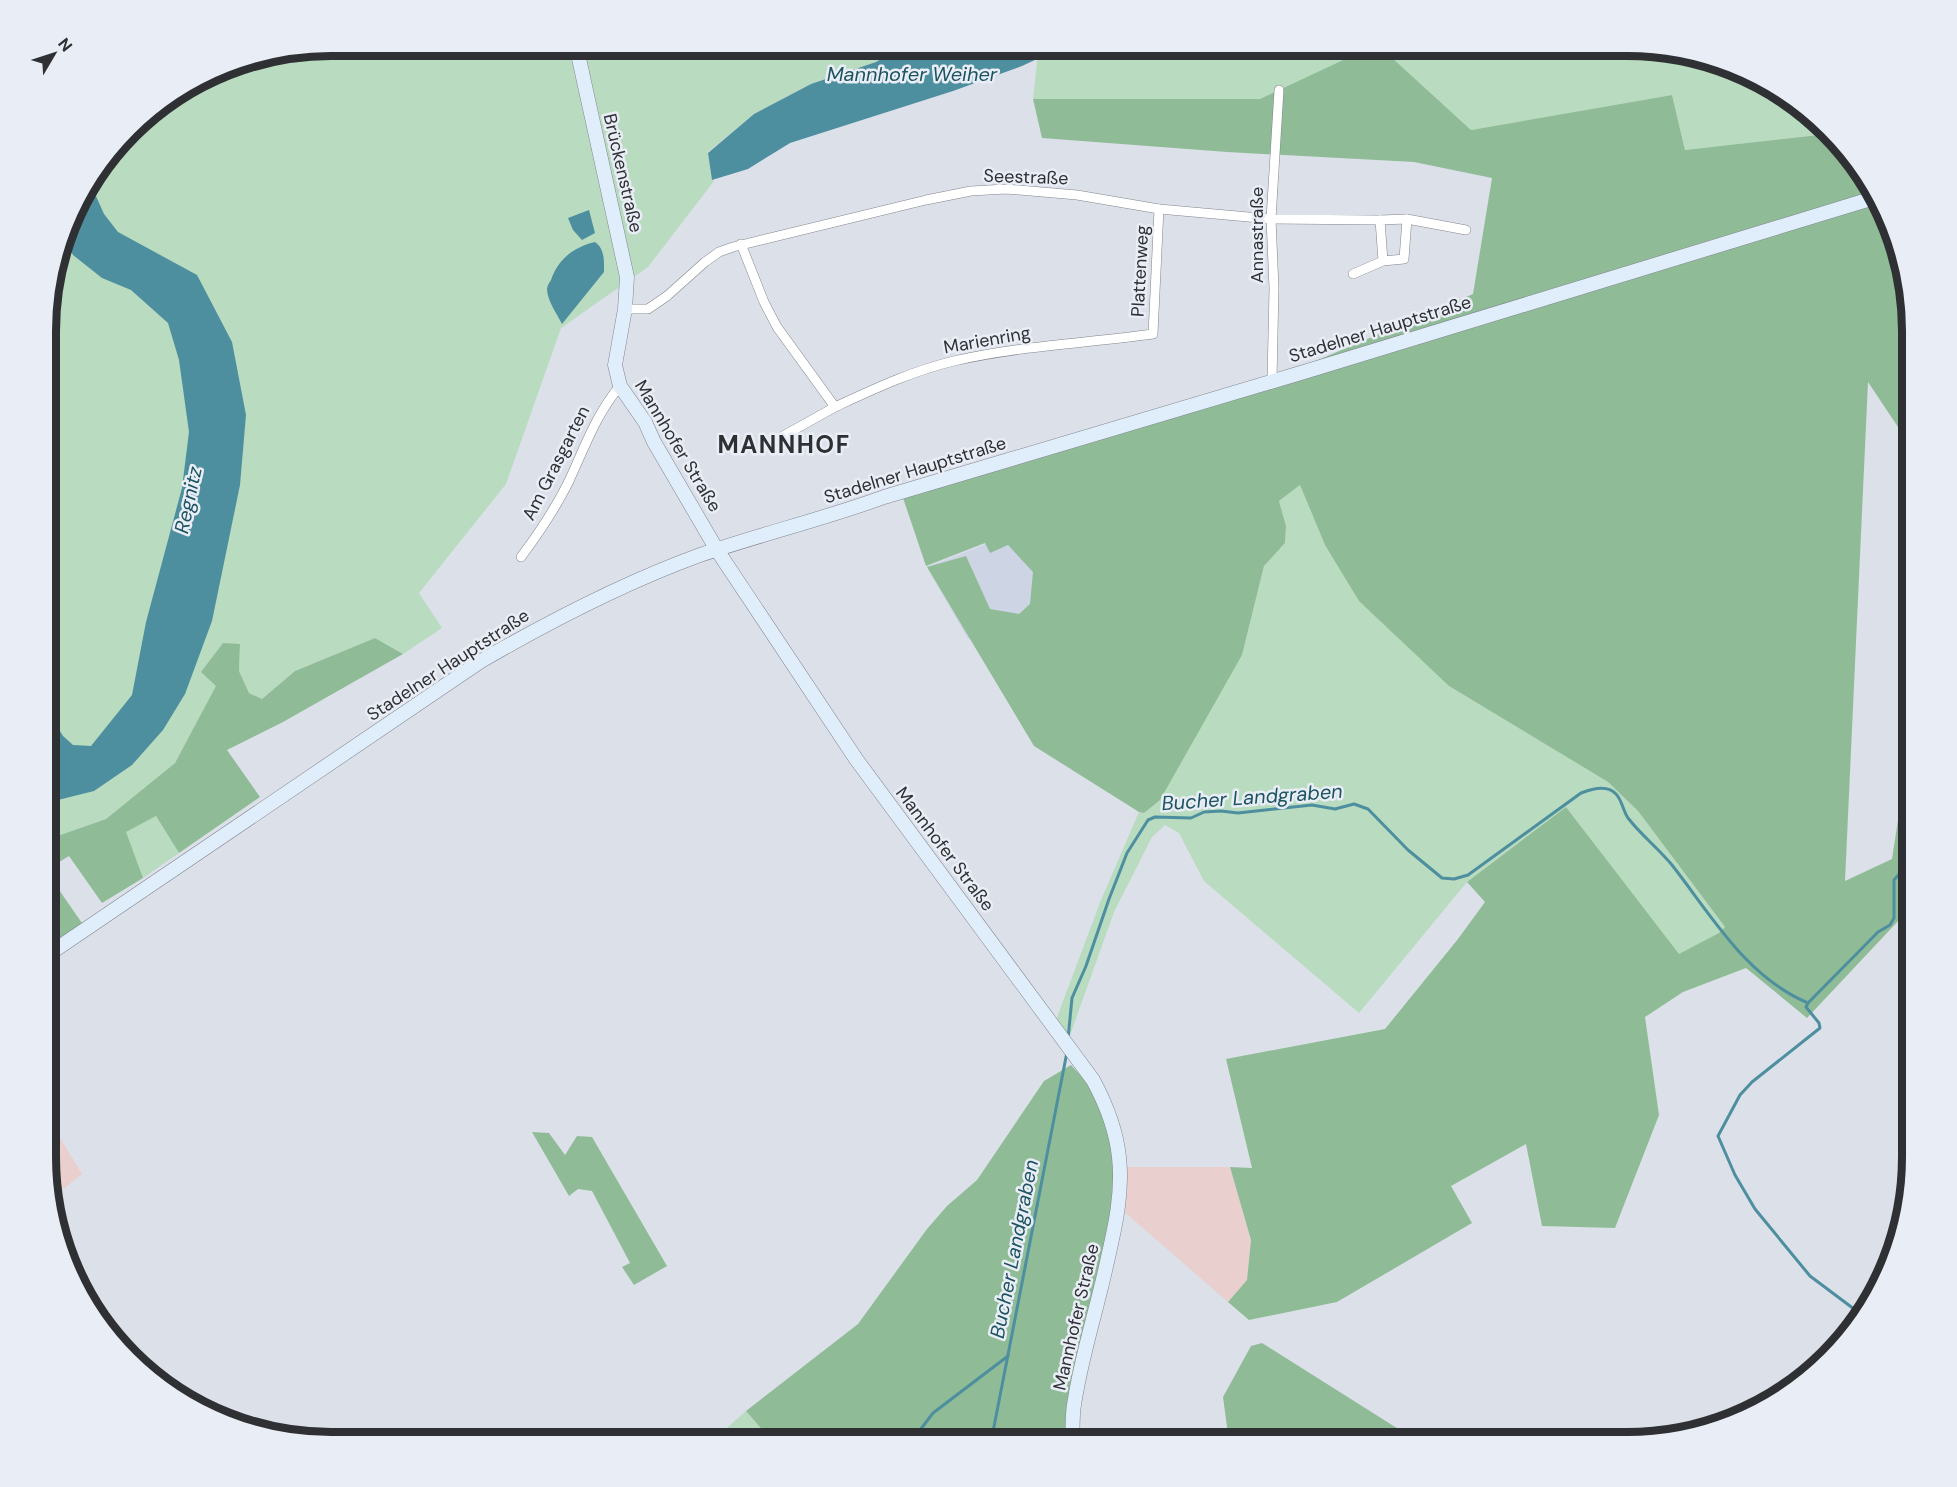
<svg xmlns="http://www.w3.org/2000/svg" width="1957" height="1487" viewBox="0 0 1957 1487" font-family="'DM Sans',sans-serif">
<style>
.industrial{fill:#e9cfcd}
.built{fill:#cdd4e3}
.green{fill:#b9dbbf}
.forest{fill:#8fbc97}
.water{fill:#4d8f9f}
.lines{fill:none;stroke-linecap:round;stroke-linejoin:round}
.stream{stroke:#4d8f9f;stroke-width:3}
.street-casing{stroke:#82858d;stroke-width:10}
.secondary-casing{stroke:#82858d;stroke-width:15}
.street{stroke:#fff;stroke-width:9}
.secondary{stroke:#e0eefc;stroke-width:14}
.labels{text-anchor:middle;dominant-baseline:central;stroke-width:5;stroke-linejoin:round;paint-order:stroke}
.street-label{font-size:18px;fill:#2e3033;stroke:#e9edf6}
.water-label{font-size:20px;font-style:italic;fill:#1b5360;stroke:#e9edf6}
.district-label{font-size:24px;font-weight:bold;letter-spacing:1.5px;fill:#2e3033;stroke:#e9edf6}
.rim{fill:none;stroke:#2e3033;stroke-width:8}
</style>
<rect width="100%" height="100%" fill="#dce0e9"/>
<g class="industrial">
<path d="M46,1115L82,1174L52,1198L46,1175Z"/>
<path d="M1124,1167H1230L1251,1240L1247,1280L1228,1302L1121,1209Z"/>
</g>
<path class="built" d="M1032,526L1039,607L968,639L927,567Z"/>
<g class="green">
<path d="M331,45H905L876,62L811,84L754,114L708,152L712,180L714,181L648,267L561,328L506,484L419,593L442,628L403,654L375,638L295,671L262,699L249,693L239,671L240,644L175,763L106,819L46,840L47,293L83,188L143,116L239,60Z"/>
<path d="M1039,45H1375L1260,99H1033Z"/>
<path d="M1378,45L1645,46L1735,67L1814,116L1828,134L1685,150L1672,95L1471,130Z"/>
<path d="M1300,485L1325,545L1449,686L1608,782L1638,811L1725,927L1719,933L1679,955L1566,807L1467,882L1359,1013L1204,881L1179,833L1165,825L1152,837L1114,912L1069,1038L1056,1020L1101,900L1139,812L1145,813L1242,655L1264,566L1285,543L1286,526L1279,501Z"/>
<path d="M156,816L179,853L143,878L125,832Z"/>
<path d="M746,1411L773,1442H711Z"/>
</g>
<g class="forest">
<path d="M1375,45H1378L1471,130L1672,95L1685,150L1828,134L1883,205L1912,330V448L1868,382L1845,881L1892,859L1912,730V854L1898,872L1901,918L1807,1018L1746,968L1683,992L1645,1017L1659,1115L1615,1228L1542,1226L1526,1144L1451,1186L1472,1223L1337,1302L1249,1320L1228,1302L1247,1280L1251,1240L1230,1167L1252,1168L1226,1059L1385,1029L1458,939L1485,902L1467,882L1566,807L1679,954L1719,933L1725,927L1638,811L1608,782L1449,686L1359,601L1325,545L1300,485L1279,501L1286,526L1285,543L1264,566L1242,655L1160,800L1144,813L1139,812L1034,746L927,567L966,556L990,609L1019,614L1030,604L1033,572L1008,545L990,553L985,543L926,566L901,492L1269,381L1473,294L1492,178L1414,162L1227,152L1042,138L1033,99H1260Z"/>
<path d="M375,638L403,654L283,722L227,750L260,797L179,853L156,816L126,832L143,878L102,903L69,856L46,870V840L106,819L175,763L216,686L201,672L223,643L240,644L239,671L249,693L262,699L295,671Z"/>
<path d="M46,871L84,926L46,950Z"/>
<path d="M1071,1065L1089,1085L1106,1117L1124,1167L1079,1385L1072,1442H773L746,1411L858,1324L927,1229L947,1206L977,1180L1044,1081Z"/>
<path d="M532,1132L549,1133L565,1155L577,1136L592,1137L667,1266L634,1285L622,1267L630,1263L592,1191L578,1189L569,1196Z"/>
<path d="M1262,1343L1419,1442H1229L1223,1397L1251,1346Z"/>
</g>
<g class="water">
<path d="M905,45H1039V58L1022,66L953,91L790,143L748,169L712,180L708,153L754,114L811,84L876,62Z"/>
<path d="M92,178L91,185L104,214L118,232L197,275L232,342L246,415L240,485L212,621L185,694L163,730L132,765L94,791L54,801L46,799L47,710L63,736L73,745L91,746L132,695L146,622L182,488L189,432L179,360L168,323L131,290L102,278L73,255L65,242L83,188Z"/>
<path d="M589,210L595,233L582,240L573,230L568,218Z"/>
<path d="M595,242C605,249 604,261 604,272L562,324C557,314 547,300 547,289C547,286 549,283 551,280C558,259 574,247 595,242Z"/>
</g>
<g class="lines">
<g class="stream">
<path d="M1808,1003L1806,1007L1819,1023L1820,1028L1752,1082L1740,1095L1718,1136L1735,1175L1755,1209L1810,1276L1854,1309L1859,1316"/>
<path d="M1068,1039L1072,998L1086,966L1109,899L1127,853L1148,820L1155,817L1191,818L1204,812L1221,811L1238,813L1312,805L1335,809L1354,804L1368,809L1408,850L1442,878L1454,879L1468,875L1581,793C1591,789 1607,784 1616,794C1622,800 1623,811 1628,818C1641,835 1658,848 1672,865C1712,916 1746,977 1808,1003L1878,932L1890,925L1894,918V880L1912,859"/>
<path d="M911,1442L933,1413L1008,1356"/>
<path d="M991,1442L1067,1052"/>
</g>
<defs>
<g id="street">
<path d="M1407,219L1466,230"/>
<path d="M741,244L764,302L777,327L835,407C874,389 912,371 954,361C1019,346 1087,343 1153,334L1159,209"/>
<path d="M1353,274L1383,261L1404,259L1407,219L1380,220L1383,261"/>
<path d="M625,309H648L667,296L705,262L719,252L733,247L926,200L971,191L1006,189L1077,195L1159,209L1271,219L1380,220"/>
<path d="M1272,380L1274,288L1271,219L1279,90"/>
<path d="M783,436L835,407"/>
<path d="M521,557C539,533 555,509 568,483C584,449 596,414 620,386"/>
</g>
<g id="secondary">
<path d="M576,45L627,277L625,309L615,365L620,386L645,422L654,442L717,550L856,759L1093,1080C1106,1104 1116,1129 1119,1157C1123,1193 1115,1227 1107,1262C1097,1309 1081,1357 1074,1405C1072,1417 1073,1430 1072,1442"/>
<path d="M46,956L481,661C552,620 623,583 700,555C761,534 824,519 884,497L1304,372L1877,197"/>
</g>
</defs>
<use href="#street" class="street-casing"/>
<use href="#secondary" class="secondary-casing"/>
<use href="#street" class="street"/>
<use href="#secondary" class="secondary"/>
</g>
<g class="labels">
<g class="street-label">
<text transform="translate(623 173) rotate(77)">Brückenstraße</text>
<text transform="translate(1026 177) rotate(2)">Seestraße</text>
<text transform="translate(1257 235) rotate(-90)">Annastraße</text>
<text transform="translate(1140 271) rotate(-87)">Plattenweg</text>
<text transform="translate(1380 329) rotate(-17)">Stadelner Hauptstraße</text>
<text transform="translate(987 340) rotate(-10)">Marienring</text>
<text transform="translate(678 446) rotate(59)">Mannhofer Straße</text>
<text transform="translate(556 463) rotate(-63)">Am Grasgarten</text>
<text transform="translate(915 470) rotate(-17)">Stadelner Hauptstraße</text>
<text transform="translate(448 665) rotate(-33)">Stadelner Hauptstraße</text>
<text transform="translate(945 849) rotate(53)">Mannhofer Straße</text>
<text transform="translate(1076 1317) rotate(-77)">Mannhofer Straße</text>
</g>
<g class="water-label">
<text x="912" y="74">Mannhofer Weiher</text>
<text transform="translate(188 500) rotate(-78)">Regnitz</text>
<text transform="translate(1252 797) rotate(-4)">Bucher Landgraben</text>
<text transform="translate(1014 1249) rotate(-79)">Bucher Landgraben</text>
</g>
<g class="district-label">
<text x="784" y="444">MANNHOF</text>
</g>
</g>
<path d="M0 0H1957V1487H0ZM331 56H1627A275 275 0 0 1 1902 331V1157A275 275 0 0 1 1627 1432H331A275 275 0 0 1 56 1157V331A275 275 0 0 1 331 56Z" fill="#e9edf6" fill-rule="evenodd"/>
<path class="rim" d="M331 56H1627A275 275 0 0 1 1902 331V1157A275 275 0 0 1 1627 1432H331A275 275 0 0 1 56 1157V331A275 275 0 0 1 331 56Z"/>
<g transform="translate(54 54) rotate(51)" stroke="#e9edf6" stroke-width="4.5" paint-order="stroke">
<path d="M0-4.5L10 22L0 15L-10 22Z" fill="#2e3033"/>
<text y="-9" font-size="16" font-weight="bold" text-anchor="middle" fill="#2e3033">N</text>
</g>
</svg>
